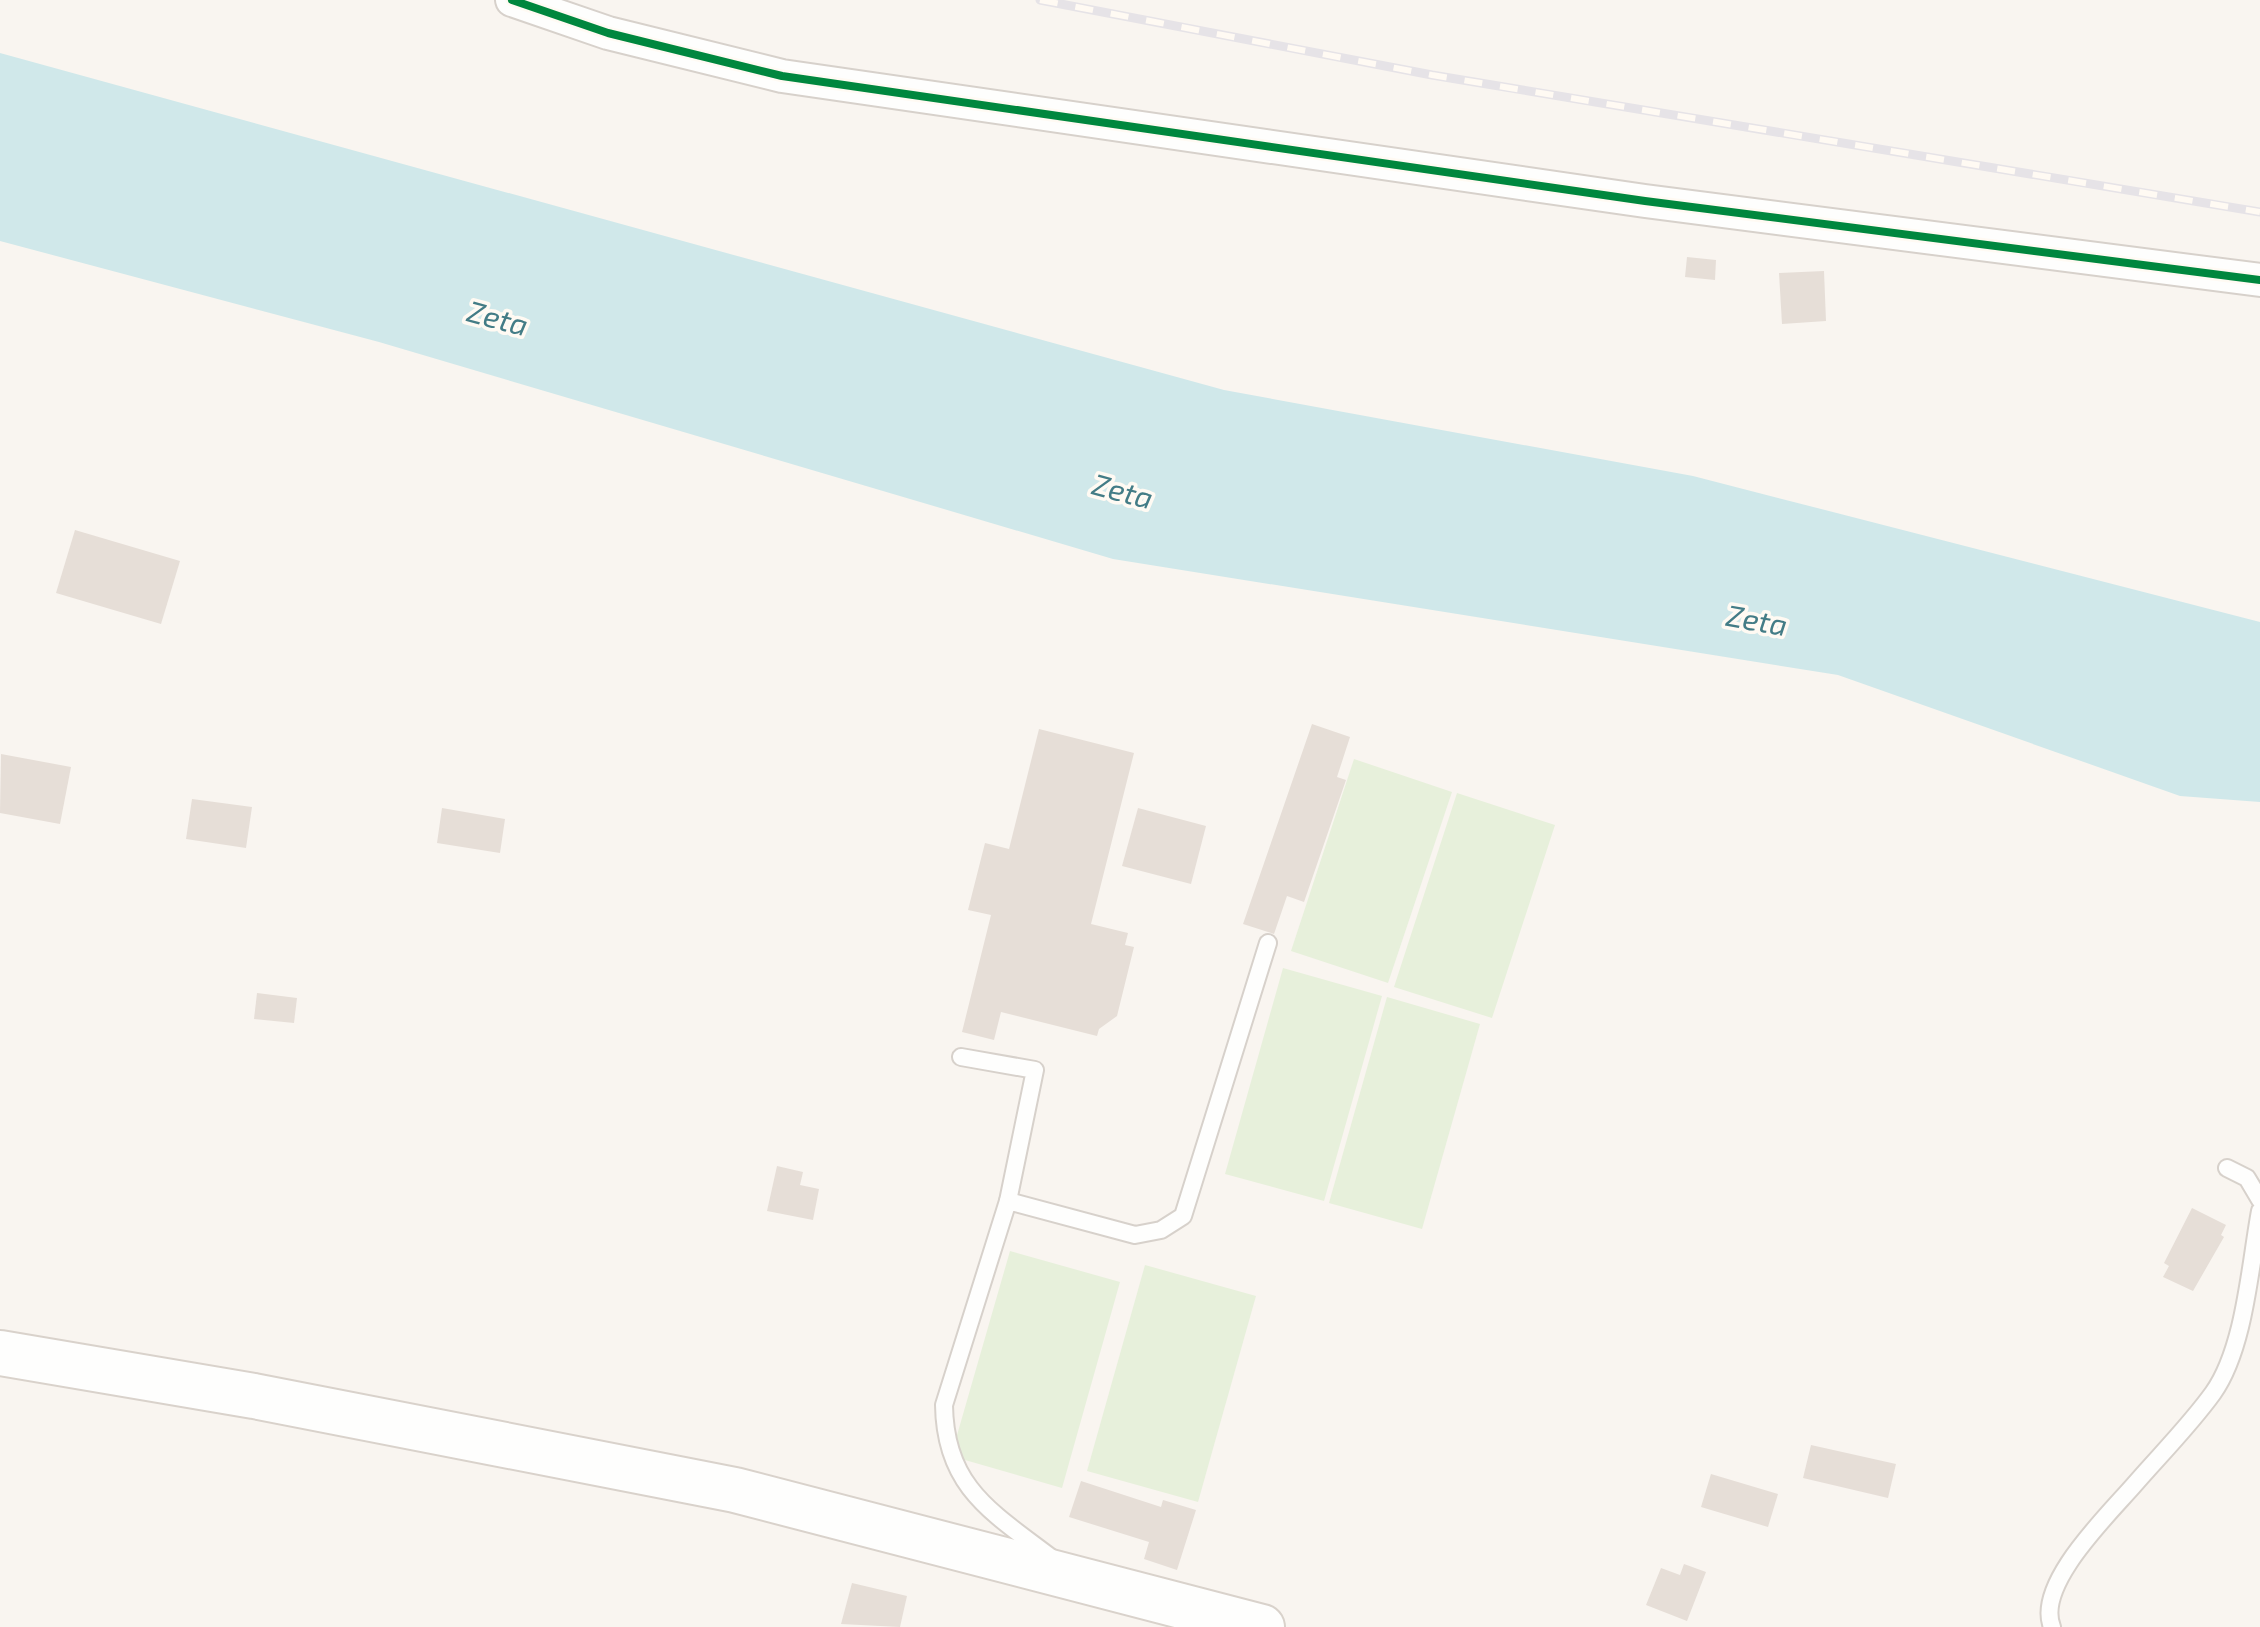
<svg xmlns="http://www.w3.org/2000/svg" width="2260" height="1627" viewBox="0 0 2260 1627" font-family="'Exo 2',sans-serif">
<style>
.green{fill:#e7f0db}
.water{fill:#d0e8ea}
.building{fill:#e6ded7}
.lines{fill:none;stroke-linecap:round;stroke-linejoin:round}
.lane-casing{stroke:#d7d1cb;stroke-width:20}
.street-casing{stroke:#d7d1cb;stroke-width:36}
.secondary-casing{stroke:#d9d2cb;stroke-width:48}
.lane{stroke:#fefefd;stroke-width:16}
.street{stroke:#fefefd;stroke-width:32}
.secondary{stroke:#fefefd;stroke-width:44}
.rail-casing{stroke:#e6e3e7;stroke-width:9}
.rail{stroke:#fffaf3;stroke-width:6;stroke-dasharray:18;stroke-linecap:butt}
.cycleway-casing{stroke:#fffaf3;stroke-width:13}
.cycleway{stroke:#00873e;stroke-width:8}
.labels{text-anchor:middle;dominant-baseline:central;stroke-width:7;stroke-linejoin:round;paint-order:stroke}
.water-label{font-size:30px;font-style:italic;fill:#437c86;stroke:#fffaf3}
</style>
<rect width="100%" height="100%" fill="#f9f5f0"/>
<g class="green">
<path d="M1354,759L1452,792L1388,983L1291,951Z"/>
<path d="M1457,793L1555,825L1492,1018L1394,987Z"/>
<path d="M1283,968L1382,996L1324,1201L1225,1174Z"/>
<path d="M1387,997L1480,1024L1422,1229L1329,1203Z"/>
<path d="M1010,1251L1120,1282L1062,1488L951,1456Z"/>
<path d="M1145,1265L1256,1296L1198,1502L1087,1471Z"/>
</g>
<path class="water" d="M0,53L1224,390L1693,476L2260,622V802L2180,796L1838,675L1113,559L379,342L0,241Z"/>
<g class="building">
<path d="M1687,257L1716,260L1715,280L1685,277Z"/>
<path d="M1824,271L1826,321L1782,324L1779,273Z"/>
<path d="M75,530L180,561L161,624L56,593Z"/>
<path d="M1312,724L1350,737L1337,777L1346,780L1304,902L1287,896L1274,934L1243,924Z"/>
<path d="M1039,729L1134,753L1091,924L1128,933L1125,945L1134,947L1117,1016L1099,1029L1097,1036L1001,1012L994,1040L962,1032L991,915L968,910L985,843L1009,849Z"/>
<path d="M1,754L71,767L60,824L0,813Z"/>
<path d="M192,799L252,807L246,848L186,839Z"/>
<path d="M442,808L505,819L500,853L437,843Z"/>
<path d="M1138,808L1206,826L1191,884L1122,866Z"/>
<path d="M257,993L297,998L294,1023L254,1019Z"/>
<path d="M777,1166L803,1172L800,1185L819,1189L813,1220L767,1211Z"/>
<path d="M2192,1208L2226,1225L2221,1235L2224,1237L2193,1291L2163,1277L2169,1266L2164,1263Z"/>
<path d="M1811,1445L1896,1464L1888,1498L1803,1478Z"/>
<path d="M1711,1474L1778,1494L1768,1527L1701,1507Z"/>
<path d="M1081,1481L1161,1507L1163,1500L1196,1510L1177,1570L1144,1559L1149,1542L1069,1517Z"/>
<path d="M1684,1564L1706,1572L1687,1621L1646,1605L1661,1568L1680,1575Z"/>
<path d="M852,1583L907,1596L900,1627L841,1624Z"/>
</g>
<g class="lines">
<defs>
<g id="lane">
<path d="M961,1057L1035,1070L1008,1201"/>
<path d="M2227,1168L2247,1178L2260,1200"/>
<path d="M1053,1559C993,1513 945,1488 944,1405L1008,1201L1135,1235L1161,1230L1183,1216L1268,943"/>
<path d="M2052,1627C2035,1585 2107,1516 2134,1485C2160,1455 2190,1425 2213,1393C2245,1348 2250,1265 2260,1211"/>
</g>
<path id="street" d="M512,0L608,33L782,76L1645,201L2260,280"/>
<path id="secondary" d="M0,1353L254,1396L735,1490L1262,1627"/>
</defs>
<use href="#lane" class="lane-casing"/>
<use href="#street" class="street-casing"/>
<use href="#secondary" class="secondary-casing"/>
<use href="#lane" class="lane"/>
<use href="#street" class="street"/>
<use href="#secondary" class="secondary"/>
<defs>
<path id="rail" d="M1040,0L1432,75L2260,212"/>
</defs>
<use href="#rail" class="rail-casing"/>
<use href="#rail" class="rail"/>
<defs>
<path id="cycleway" d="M512,0L608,33L782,76L1645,201L2260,280"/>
</defs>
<use href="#cycleway" class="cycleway-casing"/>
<use href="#cycleway" class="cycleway"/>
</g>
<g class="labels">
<g class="water-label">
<text transform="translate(498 317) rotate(15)">Zeta</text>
<text transform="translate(1123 490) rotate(15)">Zeta</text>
<text transform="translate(1757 619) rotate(10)">Zeta</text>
</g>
</g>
</svg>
